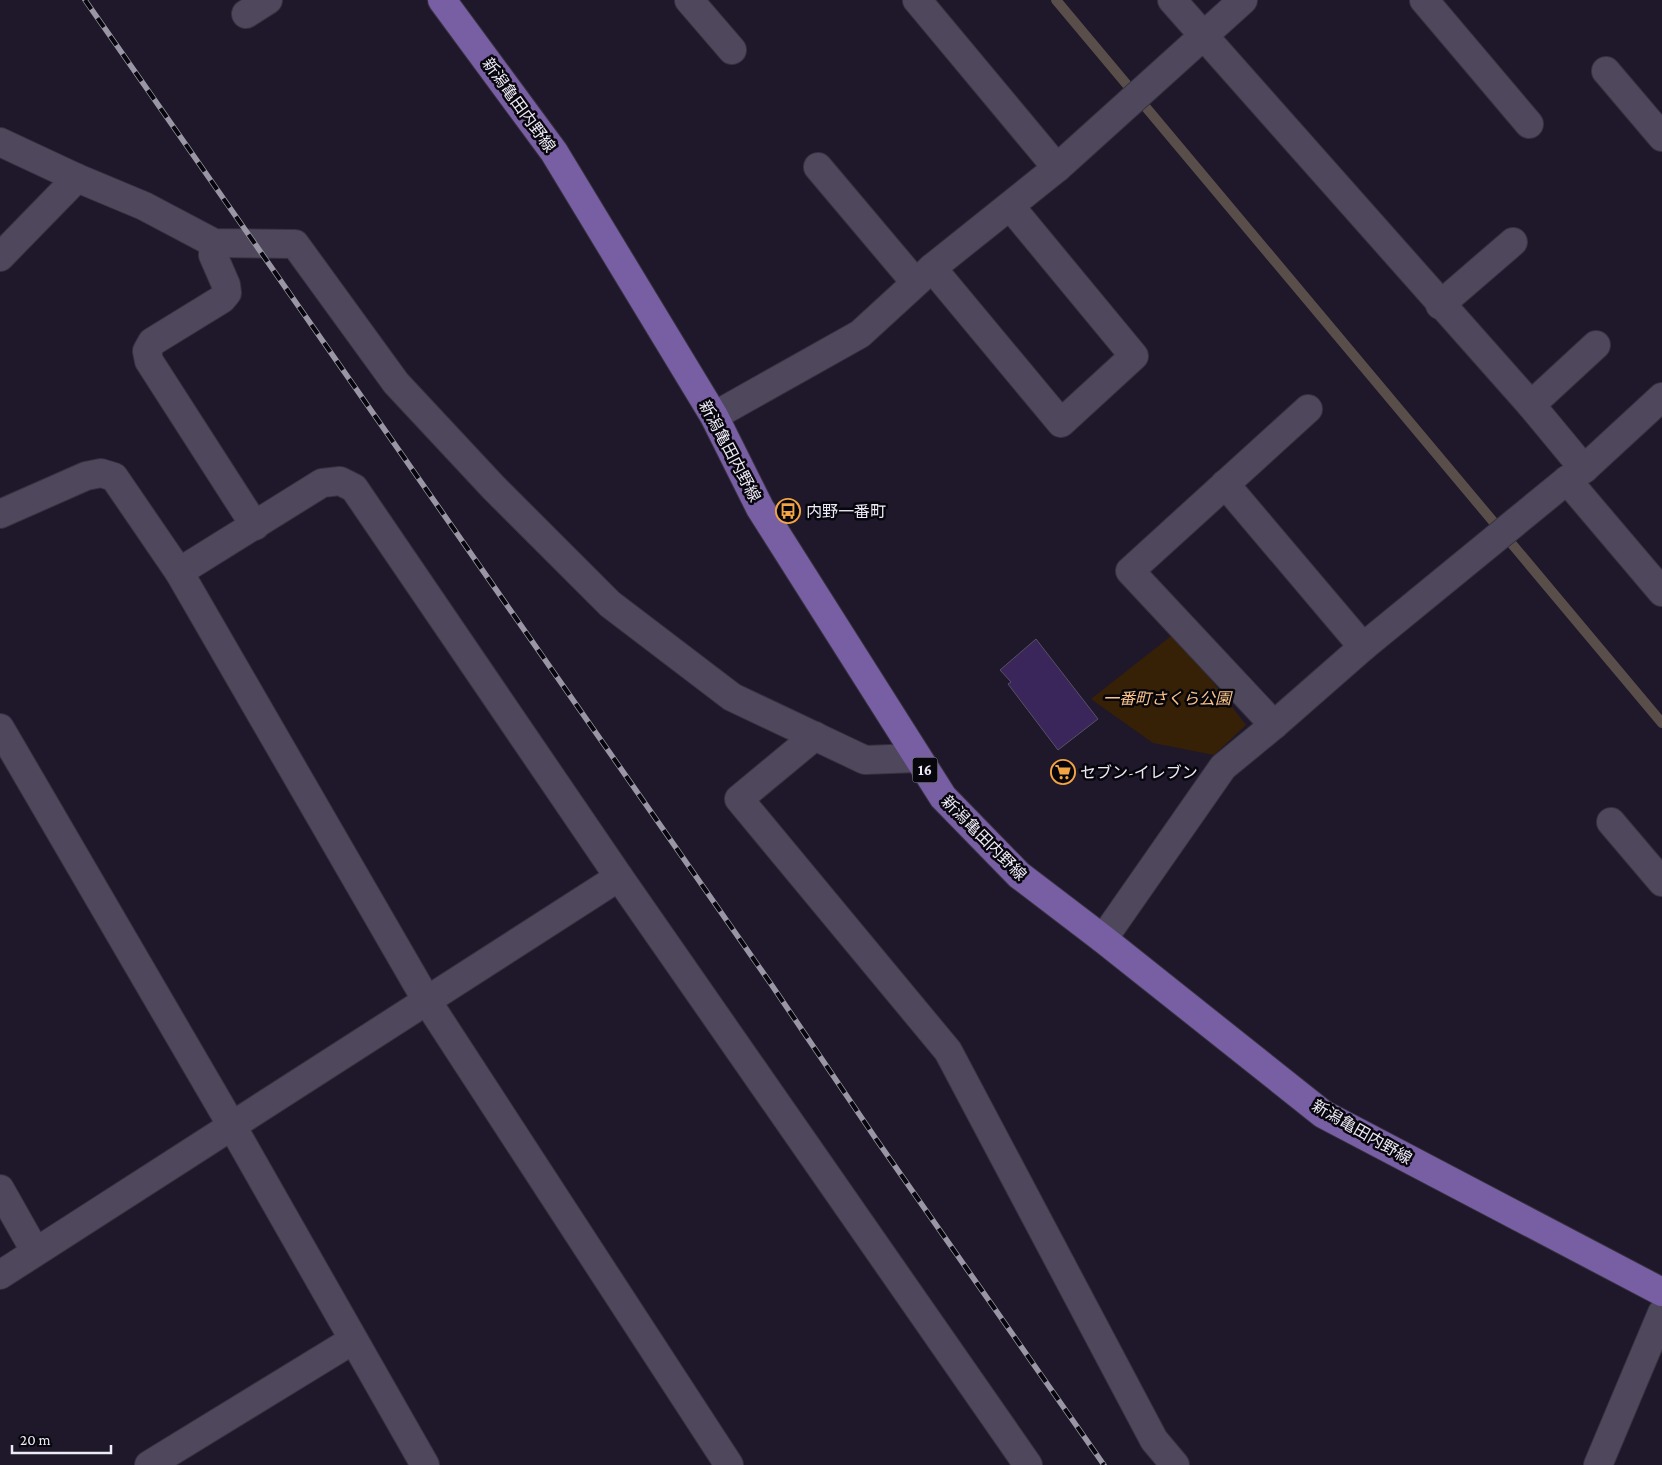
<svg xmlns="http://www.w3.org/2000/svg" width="1662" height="1465" viewBox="0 0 1662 1465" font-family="'Crimson Pro','Noto Sans JP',serif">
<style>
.green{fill:#362006}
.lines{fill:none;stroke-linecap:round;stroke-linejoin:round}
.stream{stroke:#594e4a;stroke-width:10}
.building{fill:#3b265c;stroke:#575065}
.minor-casing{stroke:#373240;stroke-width:30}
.primary-casing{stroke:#373240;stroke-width:30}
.minor{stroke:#4f485d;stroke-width:28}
.primary{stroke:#785fa3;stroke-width:28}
.rail-casing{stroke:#9b96a5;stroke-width:5.5}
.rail{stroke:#08060d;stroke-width:4;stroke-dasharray:11;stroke-linecap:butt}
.labels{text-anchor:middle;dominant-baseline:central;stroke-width:5;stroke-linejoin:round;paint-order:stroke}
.shield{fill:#08060d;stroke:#a8a5b0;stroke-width:1}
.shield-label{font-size:15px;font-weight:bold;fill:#ede9f6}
.street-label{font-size:16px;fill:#ede9f6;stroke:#08060d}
.poi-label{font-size:16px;fill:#ede9f6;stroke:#08060d;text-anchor:start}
.park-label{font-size:16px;font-style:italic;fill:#fbc387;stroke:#08060d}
</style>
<rect width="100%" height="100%" fill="#1e182a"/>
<path class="green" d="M1175,633L1246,725L1214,755L1153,743L1091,699Z"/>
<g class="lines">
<path class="stream" d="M1056,0L1662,723"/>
</g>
<path class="building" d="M1036,639L1098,719L1058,750L1008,684L1011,682L1000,670Z"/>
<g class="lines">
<defs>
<g id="minor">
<path d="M689,0L732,50"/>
<path d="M917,0L1057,168"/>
<path d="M1172,0L1531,405L1584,469"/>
<path d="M1424,0L1529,124"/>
<path d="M246,14L268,0"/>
<path d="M1606,71L1662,137"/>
<path d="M0,142L77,178L144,206L214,243L295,244L396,383L494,488L610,604L732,697L865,760L917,758"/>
<path d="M818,167L915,282"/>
<path d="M214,243L213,255L226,285L227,293L222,299L152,342L147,351L149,361L255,526"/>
<path d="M0,257L77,178"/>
<path d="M932,268L1061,423L1134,356L1010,206"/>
<path d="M1440,305L1513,242"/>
<path d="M1531,405L1596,345"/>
<path d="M714,416L860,334L932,268L1057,168L1243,0"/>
<path d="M1567,480L1662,592"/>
<path d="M1225,484L1363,647"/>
<path d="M0,514L86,476L101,473L114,477L179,572L322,483L340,481L354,488L619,877L1028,1465"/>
<path d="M179,572L427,1001L729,1465"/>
<path d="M1274,725L1130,571L1308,409"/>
<path d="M0,728L232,1126L425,1465"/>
<path d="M815,736L739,799L948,1051L1154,1440L1175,1465"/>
<path d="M1611,822L1662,882"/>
<path d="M1103,939L1223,767L1274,725L1363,647L1567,480L1584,469L1662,397"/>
<path d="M0,1189L35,1251"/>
<path d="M0,1275L619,877"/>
<path d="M149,1465L353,1340"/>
<path d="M1598,1465L1662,1313"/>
</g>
<path id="primary" d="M442,0L554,152L714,416L760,508L943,797L1019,875L1103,939L1323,1114L1662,1292"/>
</defs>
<use href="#minor" class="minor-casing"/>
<use href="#primary" class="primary-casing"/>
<use href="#minor" class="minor"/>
<use href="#primary" class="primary"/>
<defs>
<path id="rail" d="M85,0L771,984L876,1139L1104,1465"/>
</defs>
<use href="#rail" class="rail-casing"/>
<use href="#rail" class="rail"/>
</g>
<defs>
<symbol id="bus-ring" viewBox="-11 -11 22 22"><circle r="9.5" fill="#08060d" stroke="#f3a443" stroke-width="1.5"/><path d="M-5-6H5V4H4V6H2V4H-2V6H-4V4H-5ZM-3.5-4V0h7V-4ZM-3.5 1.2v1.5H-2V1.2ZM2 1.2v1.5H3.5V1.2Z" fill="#f3a443"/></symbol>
<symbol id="supermarket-ring" viewBox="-11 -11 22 22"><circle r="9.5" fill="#08060d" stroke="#f3a443" stroke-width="1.5"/><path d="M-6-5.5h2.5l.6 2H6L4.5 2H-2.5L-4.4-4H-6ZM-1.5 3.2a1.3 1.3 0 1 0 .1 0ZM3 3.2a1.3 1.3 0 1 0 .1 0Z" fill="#f3a443"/></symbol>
</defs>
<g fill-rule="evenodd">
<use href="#bus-ring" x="774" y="497" width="28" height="28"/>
<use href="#supermarket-ring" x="1049" y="758" width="28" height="28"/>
</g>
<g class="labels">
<rect class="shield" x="912.5" y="757.5" width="25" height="25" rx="4"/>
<g class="shield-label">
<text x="925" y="770">16</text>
</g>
<g class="street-label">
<text transform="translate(519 105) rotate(54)">新潟亀田内野線</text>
<text transform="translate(730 451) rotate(62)">新潟亀田内野線</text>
<text transform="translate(984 838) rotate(45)">新潟亀田内野線</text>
<text transform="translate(1362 1132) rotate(30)">新潟亀田内野線</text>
</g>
<g class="poi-label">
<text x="806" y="511">内野一番町</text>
<text x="1080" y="772">セブン-イレブン</text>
</g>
<g class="park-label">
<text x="1167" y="698">一番町さくら公園</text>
</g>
</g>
<path d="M12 1445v8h99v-8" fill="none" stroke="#ede9f6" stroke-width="2.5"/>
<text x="20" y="1445" font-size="15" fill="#ede9f6" stroke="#08060d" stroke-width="4" paint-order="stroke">20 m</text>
</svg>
